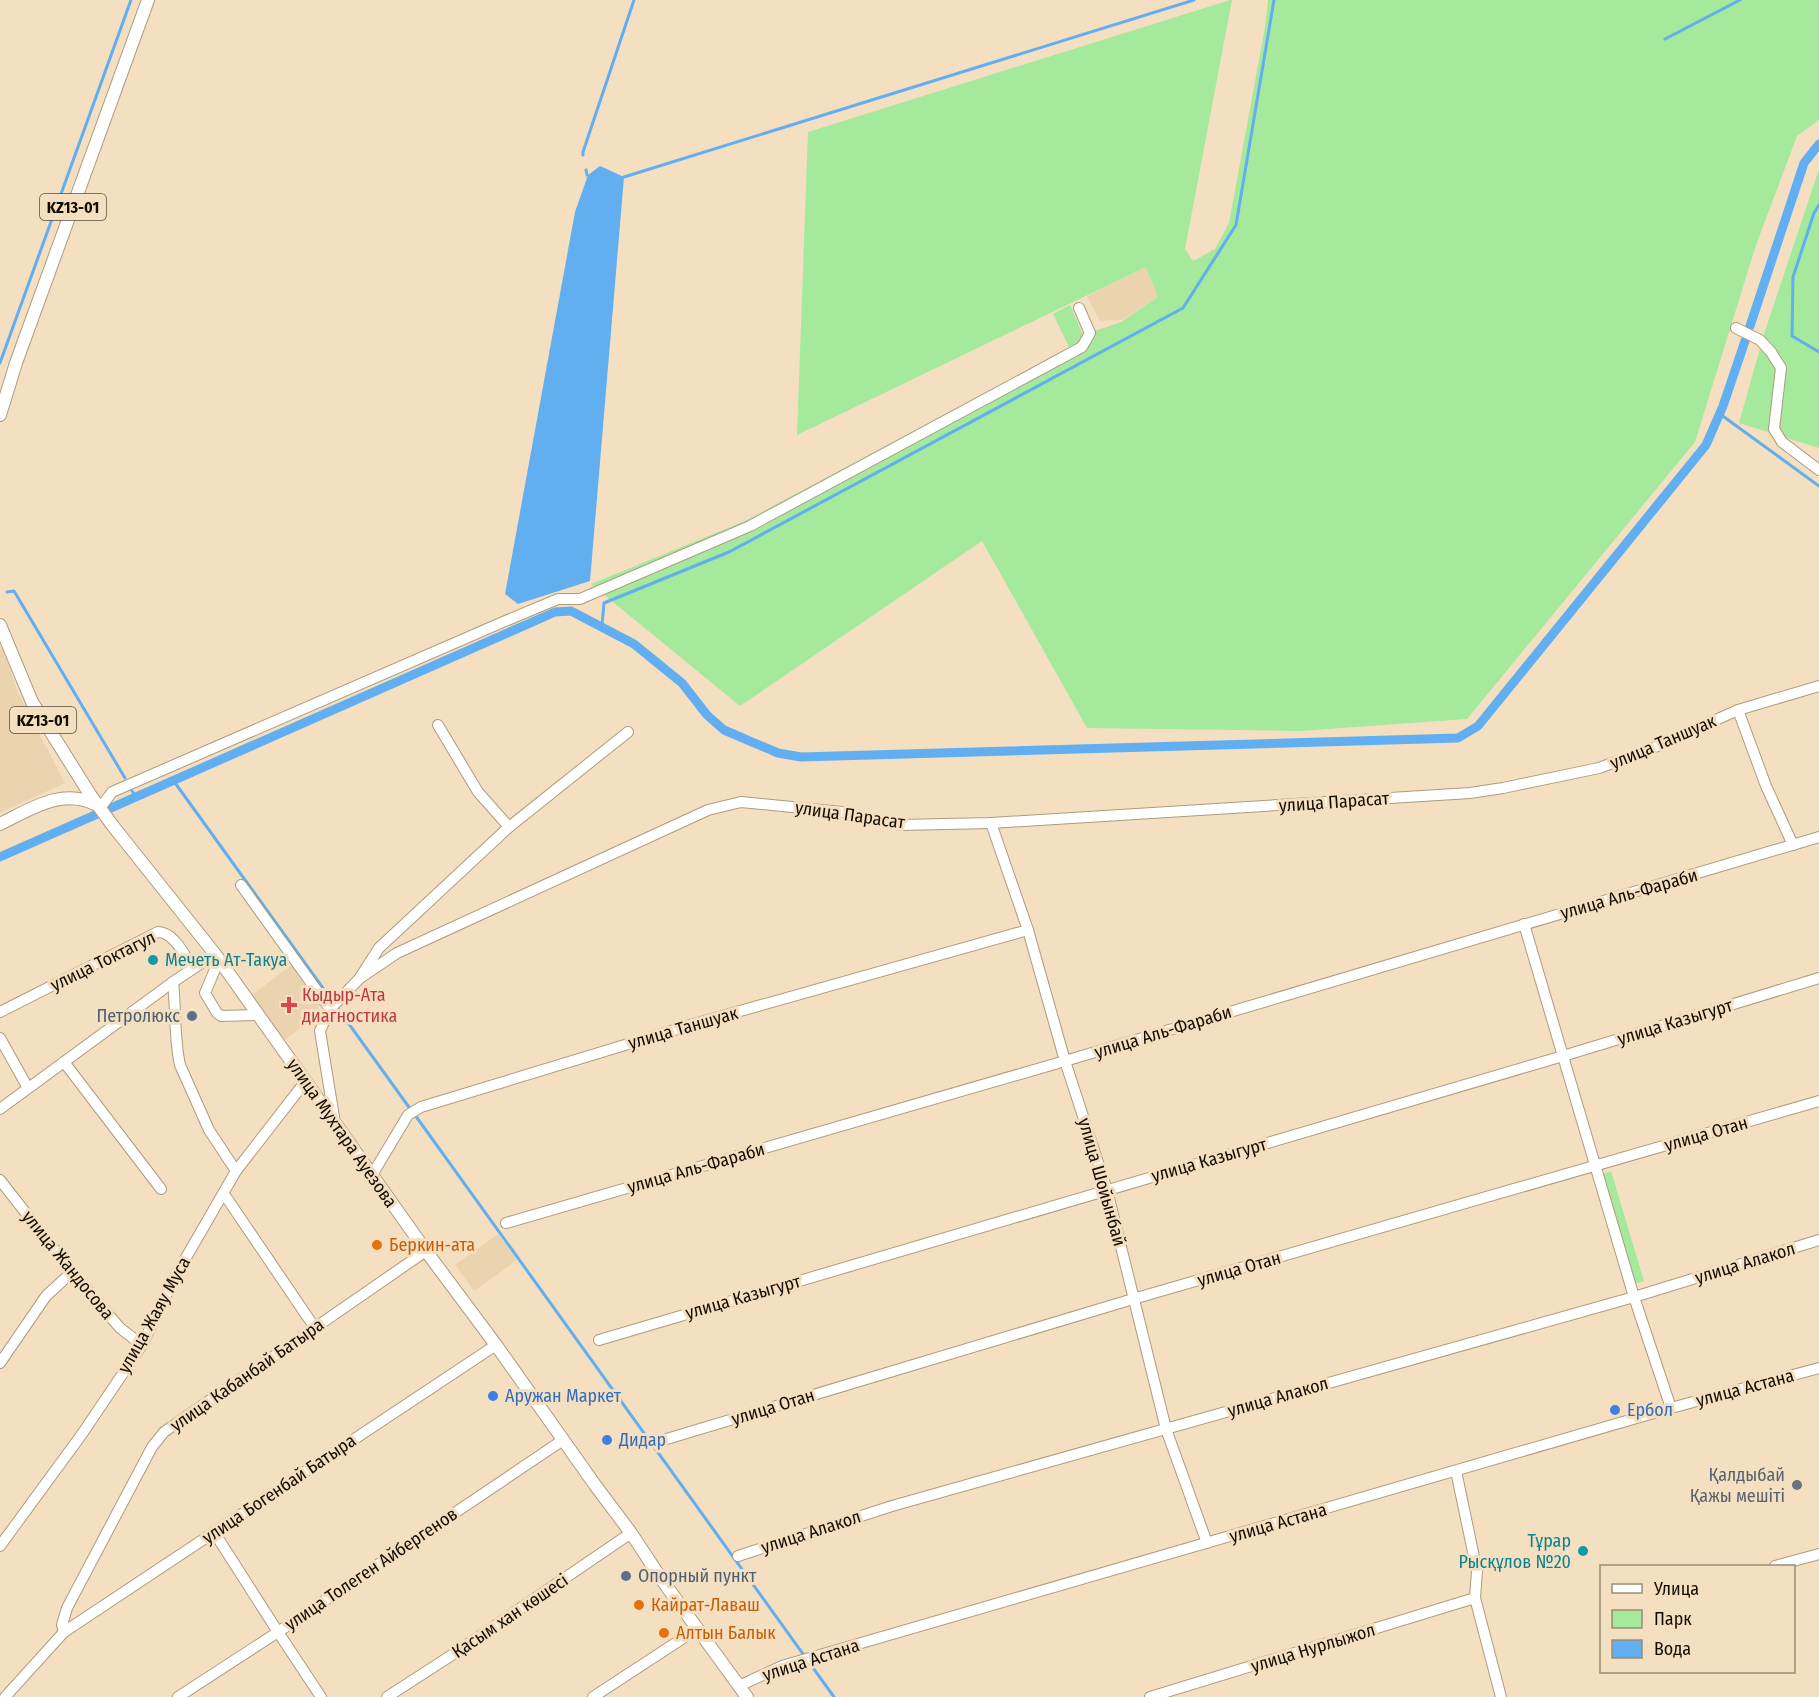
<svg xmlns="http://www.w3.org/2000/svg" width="1819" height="1697" viewBox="0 0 1819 1697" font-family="'Fira Sans Condensed',sans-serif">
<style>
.built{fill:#ecd3af}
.green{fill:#a5e99d}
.water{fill:#61aef1}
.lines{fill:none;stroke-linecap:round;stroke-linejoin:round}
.stream{stroke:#61aef1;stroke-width:3}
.canal{stroke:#61aef1;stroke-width:9}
.minor-casing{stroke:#ae9b7e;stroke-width:12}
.major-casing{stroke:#ae9b7e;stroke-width:14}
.minor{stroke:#fff;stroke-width:10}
.major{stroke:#fff;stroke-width:12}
.culture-dot{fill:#0f9aa8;stroke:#f4e0c1;stroke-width:2}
.health-dot{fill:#e0444e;stroke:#f4e0c1;stroke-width:2}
.service-dot{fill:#5c6f8a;stroke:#f4e0c1;stroke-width:2}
.food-dot{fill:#e8710a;stroke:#f4e0c1;stroke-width:2}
.shop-dot{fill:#3f7fe0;stroke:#f4e0c1;stroke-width:2}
.worship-dot{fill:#6b7280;stroke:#f4e0c1;stroke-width:2}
.labels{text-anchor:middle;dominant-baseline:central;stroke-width:6;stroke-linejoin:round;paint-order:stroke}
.shield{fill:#f4e0c1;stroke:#574c3d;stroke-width:1.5}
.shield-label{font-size:16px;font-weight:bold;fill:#140d04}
.street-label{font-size:18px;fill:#140d04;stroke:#f4e0c1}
.culture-label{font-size:18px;fill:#0d838f;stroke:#f4e0c1;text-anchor:start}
.health-label{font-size:18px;fill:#be3a42;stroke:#f4e0c1;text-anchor:start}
.service-label{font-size:18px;fill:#4e5e75;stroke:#f4e0c1;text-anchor:end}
.food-label{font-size:18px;fill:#c56008;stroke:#f4e0c1;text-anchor:start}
.shop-label{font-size:18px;fill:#366cbe;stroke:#f4e0c1;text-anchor:start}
.worship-label{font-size:18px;fill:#5b616d;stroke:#f4e0c1;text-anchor:end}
</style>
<rect width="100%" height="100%" fill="#f4e0c1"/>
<g class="built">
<path d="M1146,267L1158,297L1122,320L1100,321L1087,296Z"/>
<path d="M3,648L18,693L65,783L0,813V649Z"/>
<path d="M291,965L316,999L320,1012L285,1040L252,995Z"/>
<path d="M498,1234L517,1260L474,1291L455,1265Z"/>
</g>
<g class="green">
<path d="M1230,0H1232L1185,249L1193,261L1215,249L1229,223L1265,27L1268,0H1819V120L1797,136L1756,245L1695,442L1467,719L1300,731L1087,728L982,541L740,706L591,584L745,521L1063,351L1069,347L1053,314L1070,305L1083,335L1121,322L1158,297L1146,267L797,435L808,132Z"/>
<path d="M1819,169V448L1739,423L1764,334Z"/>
<path d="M1611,1171L1644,1281L1625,1287L1594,1177Z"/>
</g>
<path class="water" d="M600,166L624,177L590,581L518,604L505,594L575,212L588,175Z"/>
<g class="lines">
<g class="stream">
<path d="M1665,39L1740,0"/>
<path d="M583,155V152L634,0"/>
<path d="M586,170L587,175"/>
<path d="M624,177L1194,0"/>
<path d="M1819,205L1814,213L1793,277L1792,336L1819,352"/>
<path d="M0,363L131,0"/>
<path d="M1720,414L1819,486"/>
<path d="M7,592L14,591L125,778"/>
<path d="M602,625L604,603L729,552L1183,308L1236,225L1274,0"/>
<path d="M173,780L411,1110"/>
<path d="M132,791L136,797"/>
<path d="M415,1115L834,1697"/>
</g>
<g class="canal">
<path d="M1750,326L1804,163L1819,144"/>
<path d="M0,857L555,612L571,611L634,644L682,683L707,715L724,730L778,753L801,757L1458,738L1478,726L1706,445L1723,406L1745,341"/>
</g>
<defs>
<g id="minor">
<path d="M1736,328L1760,340L1771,352L1781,368L1774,429L1782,442L1819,470"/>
<path d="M1738,710L1766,786L1793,845"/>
<path d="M438,725L478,792L509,827"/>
<path d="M101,807L112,792L503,622L558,599H580L750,526L1082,347L1090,333L1079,308"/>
<path d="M991,823L1028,930L1065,1061L1107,1190L1166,1429L1207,1543"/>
<path d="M241,885L330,1009"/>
<path d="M1524,924L1634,1297L1671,1408"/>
<path d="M219,960L205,993L217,1013L221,1016L258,1015"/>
<path d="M361,976L379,948L509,827L628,732"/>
<path d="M173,982C176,1010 174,1038 180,1065L209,1130L236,1171"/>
<path d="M0,1012L158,932C174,932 185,956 193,968"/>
<path d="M0,1038L28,1088"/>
<path d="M64,1062L161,1189"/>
<path d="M0,1109L173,982L215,954"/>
<path d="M335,1123L320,1031L330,1009L360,978L397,953L708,810L741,802L842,812L900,825L991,823L1470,793L1503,788L1599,768L1653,748L1738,710L1819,686"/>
<path d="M372,1175L408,1115L421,1107L694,1024L1028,930"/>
<path d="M0,1180L72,1272L120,1328L142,1345"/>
<path d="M224,1194L315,1328"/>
<path d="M506,1223L1065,1061L1819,837"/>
<path d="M599,1340L1563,1056L1819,978"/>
<path d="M0,1363L46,1296L72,1272"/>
<path d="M660,1441L1133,1299L1819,1101"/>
<path d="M1456,1471L1477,1571L1475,1598L1501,1697"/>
<path d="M214,1532L278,1632L321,1697"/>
<path d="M0,1546L82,1434L142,1345L176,1275L236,1171L305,1082"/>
<path d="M738,1556L892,1506L1634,1297L1819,1240"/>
<path d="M1775,1566L1819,1554"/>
<path d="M64,1632L62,1625L67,1608L152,1447L164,1432L426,1251"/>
<path d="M739,1686L782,1666L1671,1408L1819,1368"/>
<path d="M5,1697L64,1632L496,1345"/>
<path d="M178,1697L278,1632L563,1440"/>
<path d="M387,1697L455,1653L631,1533"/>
<path d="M593,1697L697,1629"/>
<path d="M1150,1697L1475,1598"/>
</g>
<g id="major">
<path d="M0,415L16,363L148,0"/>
<path d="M0,625L32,702L91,796L113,826L215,954L426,1251L496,1345L595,1485L631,1533L662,1580L747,1697"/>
<path d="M0,824C31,809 62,787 97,805"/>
</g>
</defs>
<use href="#minor" class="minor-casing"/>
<use href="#major" class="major-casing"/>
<use href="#minor" class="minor"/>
<use href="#major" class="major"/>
</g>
<g class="culture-dot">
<circle cx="153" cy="960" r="6"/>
<circle cx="1583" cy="1551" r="6"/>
</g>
<path class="health-dot" d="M286 996h6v6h6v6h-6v6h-6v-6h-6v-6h6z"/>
<g class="service-dot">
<circle cx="192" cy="1016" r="6"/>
<circle cx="626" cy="1576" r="6"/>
</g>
<g class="food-dot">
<circle cx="377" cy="1245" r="6"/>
<circle cx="639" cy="1605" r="6"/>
<circle cx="664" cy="1633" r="6"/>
</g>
<g class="shop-dot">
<circle cx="493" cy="1396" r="6"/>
<circle cx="1615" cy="1410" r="6"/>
<circle cx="607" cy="1440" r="6"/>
</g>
<circle class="worship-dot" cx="1797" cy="1485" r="6"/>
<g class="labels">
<g class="shield">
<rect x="40" y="194" width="66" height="26" rx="4.5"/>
<rect x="10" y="707" width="66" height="26" rx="4.5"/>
</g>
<g class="shield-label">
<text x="73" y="207">KZ13-01</text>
<text x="43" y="720">KZ13-01</text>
</g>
<g class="street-label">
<text transform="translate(1663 742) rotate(-23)">улица Таншуак</text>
<text transform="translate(1334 802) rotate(-4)">улица Парасат</text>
<text transform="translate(850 815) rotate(8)">улица Парасат</text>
<text transform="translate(1629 894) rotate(-16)">улица Аль-Фараби</text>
<text transform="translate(103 961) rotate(-26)">улица Токтагул</text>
<text transform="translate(1675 1022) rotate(-17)">улица Казыгурт</text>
<text transform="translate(683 1028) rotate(-16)">улица Таншуак</text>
<text transform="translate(1163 1032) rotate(-17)">улица Аль-Фараби</text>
<text transform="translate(342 1133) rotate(55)">улица Мухтара Ауезова</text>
<text transform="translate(1706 1134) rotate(-16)">улица Отан</text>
<text transform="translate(1209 1160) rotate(-16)">улица Казыгурт</text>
<text transform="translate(696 1168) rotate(-16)">улица Аль-Фараби</text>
<text transform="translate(1102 1182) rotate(74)">улица Шойынбай</text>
<text transform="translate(1745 1263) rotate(-17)">улица Алакол</text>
<text transform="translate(68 1265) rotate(51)">улица Жандосова</text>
<text transform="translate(1239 1269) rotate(-16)">улица Отан</text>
<text transform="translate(743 1297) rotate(-16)">улица Казыгурт</text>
<text transform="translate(154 1315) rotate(-61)">улица Жаяу Муса</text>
<text transform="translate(247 1375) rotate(-35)">улица Кабанбай Батыра</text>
<text transform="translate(1745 1388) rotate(-15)">улица Астана</text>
<text transform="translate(1278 1397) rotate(-16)">улица Алакол</text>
<text transform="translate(773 1407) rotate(-17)">улица Отан</text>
<text transform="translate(279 1489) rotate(-34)">улица Богенбай Батыра</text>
<text transform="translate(1278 1523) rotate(-16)">улица Астана</text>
<text transform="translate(811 1532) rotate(-18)">улица Алакол</text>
<text transform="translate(371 1569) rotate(-34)">улица Толеген Айбергенов</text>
<text transform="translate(510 1616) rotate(-34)">Қасым хан көшесі</text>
<text transform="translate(1313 1648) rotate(-17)">улица Нурлыжол</text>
<text transform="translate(811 1660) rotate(-18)">улица Астана</text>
</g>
<g class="culture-label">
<text x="165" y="960">Мечеть Ат-Такуа</text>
<text x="1571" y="1541" text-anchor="end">Тұрар<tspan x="1571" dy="21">Рысқұлов №20</tspan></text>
</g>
<g class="health-label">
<text x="302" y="995">Кыдыр-Ата<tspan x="302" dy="21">диагностика</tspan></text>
</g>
<g class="service-label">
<text x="180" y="1016">Петролюкс</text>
<text x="638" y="1576" text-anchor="start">Опорный пункт</text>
</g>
<g class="food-label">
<text x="389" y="1245">Беркин-ата</text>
<text x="651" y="1605">Кайрат-Лаваш</text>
<text x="676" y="1633">Алтын Балык</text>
</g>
<g class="shop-label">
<text x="505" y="1396">Аружан Маркет</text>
<text x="1627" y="1410">Ербол</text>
<text x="619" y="1440">Дидар</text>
</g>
<g class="worship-label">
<text x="1785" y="1475">Қалдыбай<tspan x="1785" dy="21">Қажы мешіті</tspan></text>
</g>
</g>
<rect x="1600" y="1565" width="195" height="108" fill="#f4e0c1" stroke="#9a8c75" stroke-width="1.5"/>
<rect x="1612" y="1584" width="30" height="9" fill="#ffffff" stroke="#9a8c75" stroke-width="1.5"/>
<text x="1654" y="1595" font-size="18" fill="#140d04">Улица</text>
<rect x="1612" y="1610" width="30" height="18" fill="#a5e99d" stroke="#9a8c75" stroke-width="1.5"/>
<text x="1654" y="1625" font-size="18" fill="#140d04">Парк</text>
<rect x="1612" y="1640" width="30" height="18" fill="#61aef1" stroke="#9a8c75" stroke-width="1.5"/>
<text x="1654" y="1655" font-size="18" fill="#140d04">Вода</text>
</svg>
